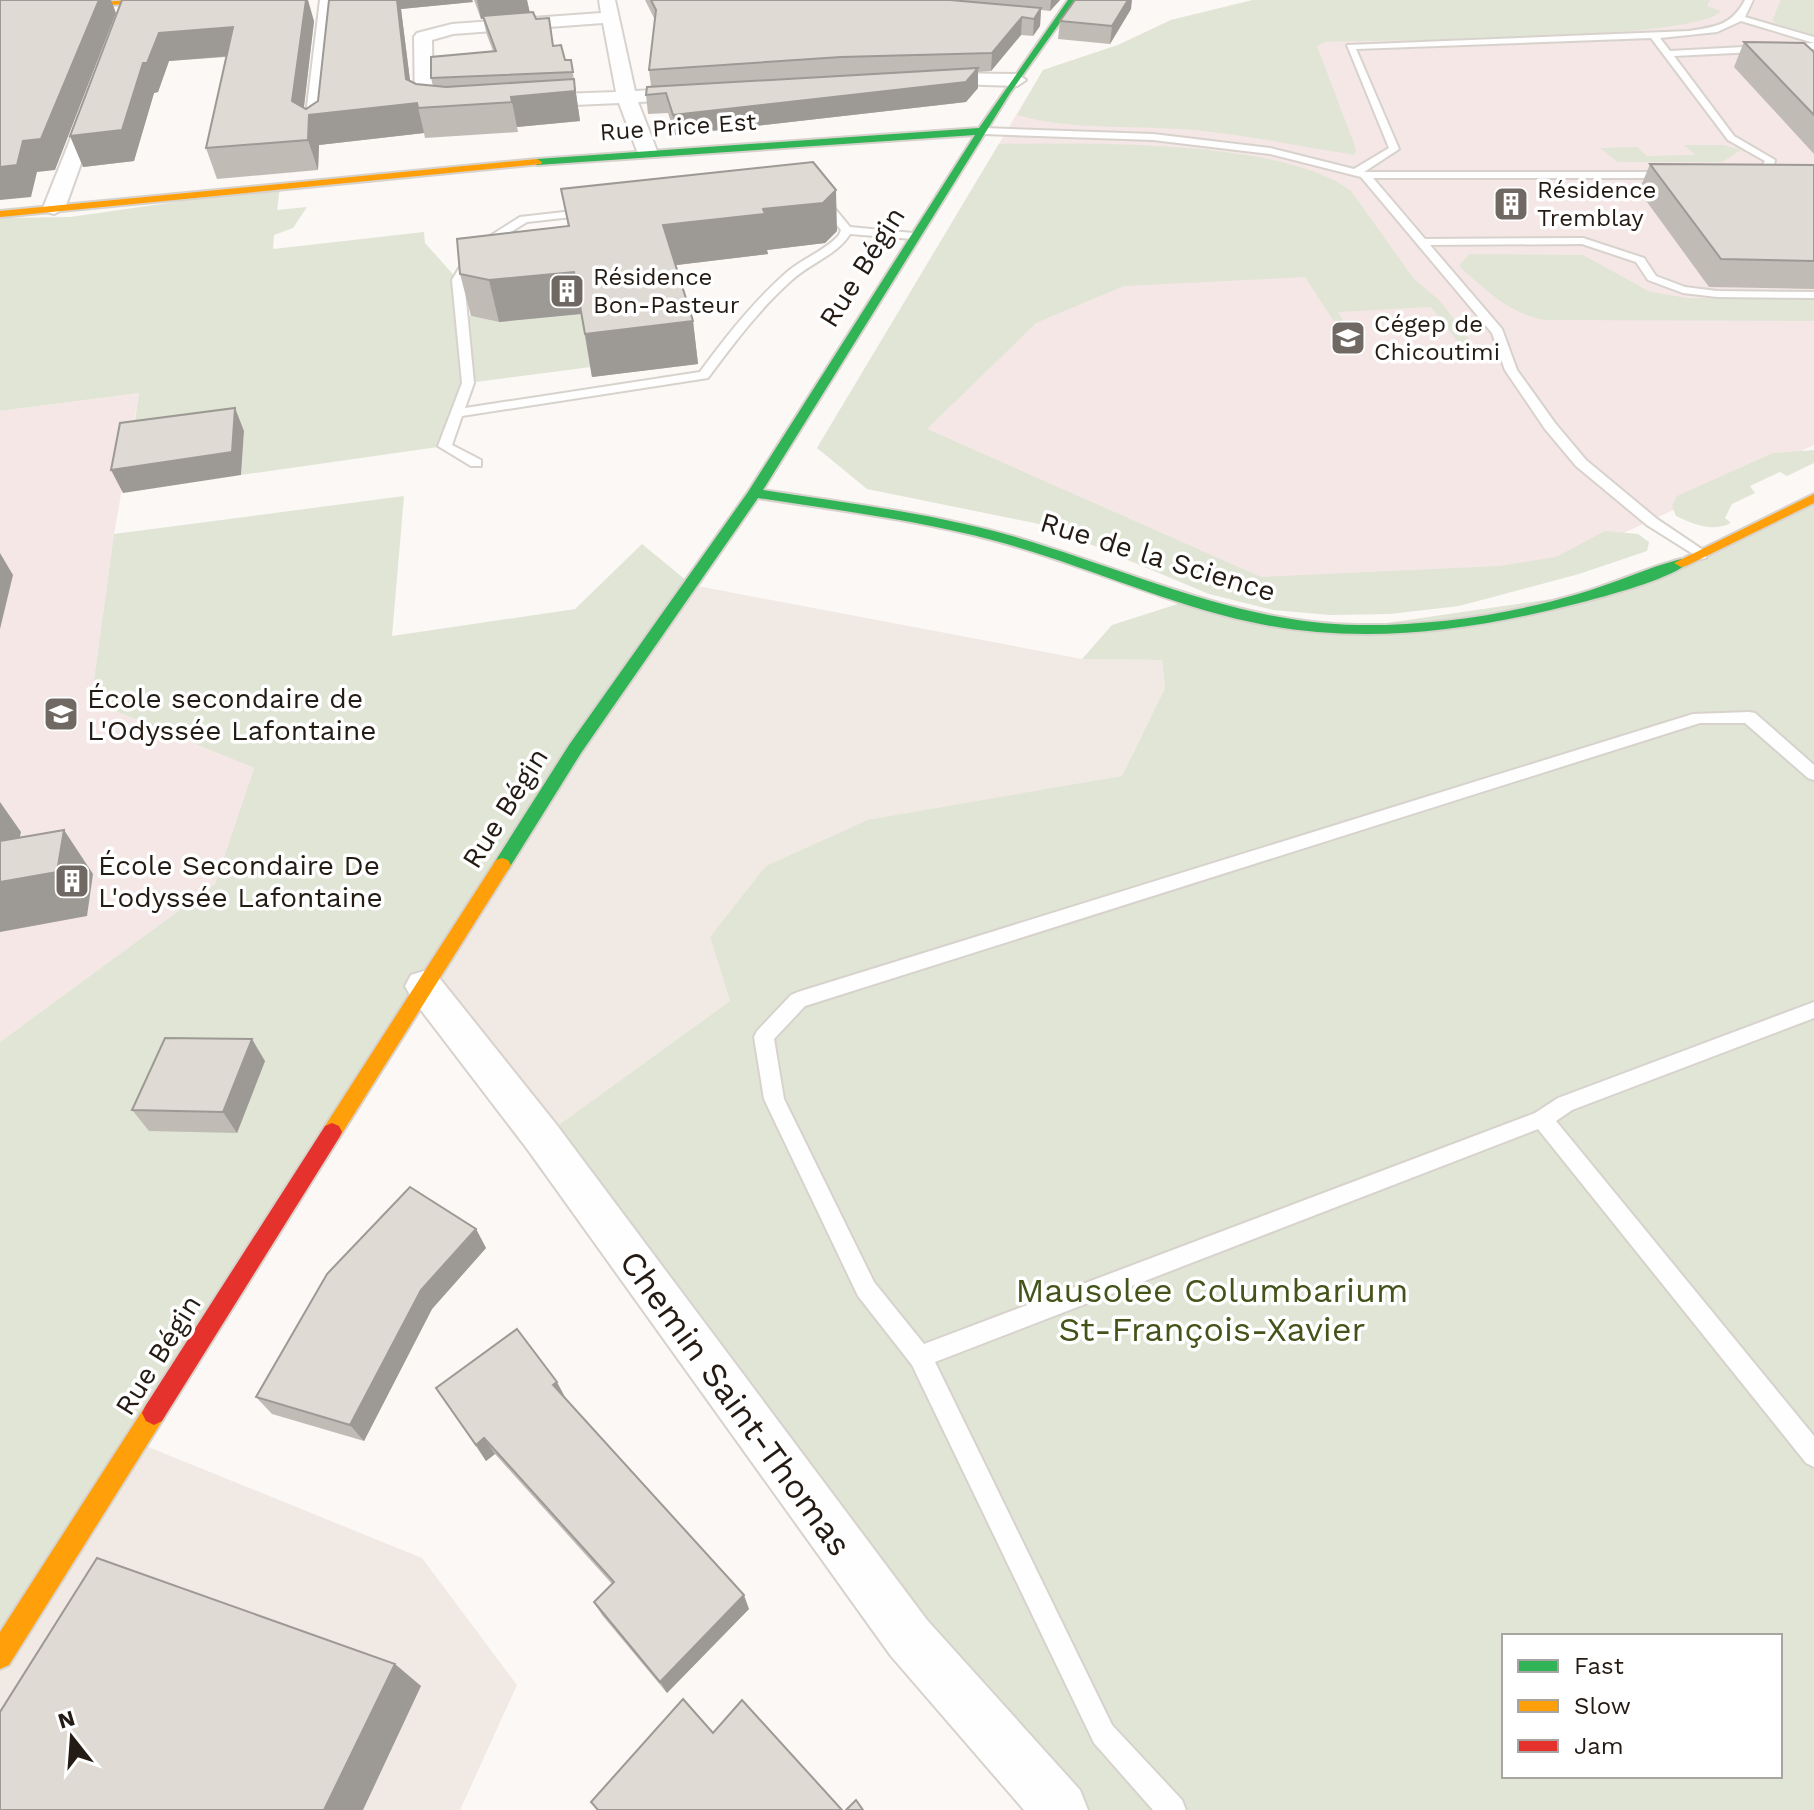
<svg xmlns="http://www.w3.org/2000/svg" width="1814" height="1810" viewBox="0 0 1814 1810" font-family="'Work Sans',sans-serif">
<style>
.built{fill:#f1e9e3}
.education{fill:#f4e7e6}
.green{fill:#e1e5d6;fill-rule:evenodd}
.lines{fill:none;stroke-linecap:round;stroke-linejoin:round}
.lane-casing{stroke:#d8d2cd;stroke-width:4}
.street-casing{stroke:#d8d2cd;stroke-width:4}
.fast-casing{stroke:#d8d2cd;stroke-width:4}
.slow-casing{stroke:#d8d2cd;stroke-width:4}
.jam-casing{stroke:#d8d2cd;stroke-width:4}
.lane{fill:#fefefe;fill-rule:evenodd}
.street{fill:#fefefe;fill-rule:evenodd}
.fast{fill:#30b455;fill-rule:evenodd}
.slow{fill:#ff9f0a;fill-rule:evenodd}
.jam{fill:#e5322d;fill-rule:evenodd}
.wall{fill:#c1bbb6}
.shaded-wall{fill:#9d9994}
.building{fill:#e0dad4;stroke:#9d9994;stroke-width:2}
.labels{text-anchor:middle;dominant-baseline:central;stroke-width:7;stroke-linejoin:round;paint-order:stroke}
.far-street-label{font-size:24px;fill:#241b14;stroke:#fff}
.far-poi-label{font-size:24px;fill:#241b14;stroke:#fff;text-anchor:start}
.street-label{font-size:28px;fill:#241b14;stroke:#fff}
.poi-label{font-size:28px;fill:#241b14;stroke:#fff;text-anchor:start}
.near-park-label{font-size:34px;fill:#435319;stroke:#fff}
.near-street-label{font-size:34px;fill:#241b14;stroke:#fff}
</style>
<rect width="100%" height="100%" fill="#fbf8f6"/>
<g class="built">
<path d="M692,585L1082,659L1162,660L1165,688L1122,776L1018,795L710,937L730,1001L542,1137L424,986Z"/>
<path d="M136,1442L422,1558L517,1685L460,1810H0V1656Z"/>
</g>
<g class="education">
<path d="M1253,0H1814V445L1509,586L1348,608L1124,548L817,448L1043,70L1118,45L1171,20Z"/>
<path d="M139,393L114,534L91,701L254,768L215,884L0,1042V411Z"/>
</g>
<g class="green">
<path d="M1253,0H1710L1707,6L1721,11C1696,41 1382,40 1325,42L1317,46L1356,149L1355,155C1304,147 1253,136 1202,131C1140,124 1077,132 1017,115L1043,70L1118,45L1171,20Z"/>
<path d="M1781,0H1814V36L1787,29L1772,21Z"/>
<path d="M999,144C1085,143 1284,139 1351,191L1414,279L1440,301L1478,351L1471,359L1431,307L1338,312L1344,322L1333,320L1305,277L1124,286L1036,323L927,429L1261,577L1499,566L1556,557L1605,531L1638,534L1649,542L1647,551L1579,574L1459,606L1390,614L1330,615L1273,610L1209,594L1044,525L867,489L817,448Z"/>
<path d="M1684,145H1723L1741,150L1722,162H1618L1600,148L1637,147L1647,156L1695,155Z"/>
<path d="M280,187L277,210L307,207L293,228L274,235L273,249L424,232L425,243L458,280L461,314L499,322L581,314L591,367L468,383L445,446L241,475L244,432L131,446L139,393L0,411V218L70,217Z"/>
<path d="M1469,254L1583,255L1650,292L1688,298L1814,299V321L1545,320C1508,313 1487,291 1459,266Z"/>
<path d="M1814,450V463L1787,476L1780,472L1750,486L1755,493L1732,504L1725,518L1731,523C1712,532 1695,525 1676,516L1672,506L1677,496L1773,453Z"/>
<path d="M404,496L392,636L575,609L642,544L692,585L0,1656V1042L215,884L254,768L91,701L114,534Z"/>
<path d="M1814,498V1810H1060L542,1137L730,1001L710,937L766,866L868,820L1122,776L1165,688L1162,660L1082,659L1112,625L1187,601L1332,631L1613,590ZM1504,1636H1780V1776H1504Z"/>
</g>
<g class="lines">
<defs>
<g id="lane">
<path d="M1745,0H1753L1745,17L1814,37V43L1741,21L1717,32L1660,38L1670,51L1814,43V49L1674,56L1734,136L1775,160C1773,175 1761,176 1748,178L1743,175L1744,173L1759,170L1765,161L1728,140L1651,38L1356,49L1399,149L1364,172H1667L1672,175L1667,178H1373L1425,239L1583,238L1644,258L1656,276L1685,287L1717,291L1814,292V298L1717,297L1683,293L1648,280L1636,262L1582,244L1430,245L1502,329L1517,370L1555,423L1586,460L1657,519L1706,552V558L1701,559L1647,525L1576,466L1545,429L1505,370L1492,333L1361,177L1270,154L1153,140L984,134L979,131L984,128L1153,134L1270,148L1354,169L1389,148L1347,45L1689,31C1716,27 1732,25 1745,0Z"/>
<path d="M819,199H827L850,227L913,233L918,236L913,239L850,234C838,254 811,263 793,279C760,308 734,343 708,378L462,416L452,445L481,460V466H471L438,446L462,383L452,280L471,248L520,217L590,209L595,212L590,215L527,222L481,250L464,280L474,383L465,408L700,372C726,336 754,301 787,272C803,258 825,251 839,235L841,230L819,203Z"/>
<path d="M1749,712L1755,713L1814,765V780L1808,778L1745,723H1700L805,1006L774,1039L784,1099L874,1282L924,1344L1535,1113L1558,1098L1814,1002V1018L1572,1110L1556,1121L1814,1436V1467L1806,1463L1538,1129L935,1362L1112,1725L1182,1800L1186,1810H1153L1094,1743L912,1365L858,1296L764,1099L754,1037L757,1031L791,995L798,992L1693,714Z"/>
</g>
<g id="street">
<path d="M320,0H336L324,131L314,137L304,131Z"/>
<path d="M599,0H615L635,91L694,88L703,94L694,100L638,102L657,151L654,155L647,157L637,151L619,103L530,107L521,101L530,95L616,92L603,23L453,34L432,40L433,101H451L461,107C451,116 424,115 415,106L414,37L417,33L452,24L601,13Z"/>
<path d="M929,73L1017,74L1026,80L1017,86L922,83L920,79Z"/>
<path d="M93,99L102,105L65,208L54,214L47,212L43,208L84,105Z"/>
<path d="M424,971L437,975L556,1124L927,1620L1080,1790L1088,1810H1024L891,1656L528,1150L411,997L405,986L411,975Z"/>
</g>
<path id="fast" d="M1068,0H1076L1010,93L763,490C846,503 931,513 1012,536C1127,569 1236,623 1357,625C1431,626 1507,615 1578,594C1613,584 1646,568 1681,559L1688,563C1671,579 1600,598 1575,604C1469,631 1359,646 1251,622C1164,603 1082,564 996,541C918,520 837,510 758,498L581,753L508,870H496L493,865L496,860L569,745L748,492L975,135L537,165L532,162L537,159L979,128Z"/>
<g id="slow">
<path d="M129,0H164L0,16V10Z"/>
<path d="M537,159L542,162L541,164L0,217V211Z"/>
<path d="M1814,494V503L1686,566L1681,567L1674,563Z"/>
<path d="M502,858L508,860L511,865L508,870L339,1138L332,1141L325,1138L322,1132L325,1126L496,860Z"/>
<path d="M154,1401L162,1405L166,1413L162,1421L9,1665L0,1669V1632L146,1405Z"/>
</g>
<path id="jam" d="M332,1123L339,1126L342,1132L339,1138L162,1421L154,1425L146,1421L142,1413L146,1405L325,1126Z"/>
</defs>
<use href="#lane" class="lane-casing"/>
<use href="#street" class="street-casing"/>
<use href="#fast" class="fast-casing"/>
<use href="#slow" class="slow-casing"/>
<use href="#jam" class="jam-casing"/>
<use href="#lane" class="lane"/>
<use href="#street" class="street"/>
<use href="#fast" class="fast"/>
<use href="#slow" class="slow"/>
<use href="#jam" class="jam"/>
</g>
<g class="wall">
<path d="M122,0L314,21L304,108L306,109L318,101L329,0H472L473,2L401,9L410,81L416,84L433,86L431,78L493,51L487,35L483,19H481L474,0H527L530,12L536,19L553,46L565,60H571L580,121L517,127L518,132L425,138L424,133L319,145L318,170L217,179L206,148L226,57L169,61L158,92L154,93L134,161L83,167Z"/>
<path d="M645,0H1060L1050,11L1041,10L1040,26L1033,36L1021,35L991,71L978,72V88L966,102L675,135L668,113L648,114L646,95L651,86L649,70L655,20Z"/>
<path d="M1131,9L1110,44L1058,39L1060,21Z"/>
<path d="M1744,42L1814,52V154L1734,67Z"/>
<path d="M1650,164L1814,165V289L1709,287L1639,191Z"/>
<path d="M561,189L837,231L825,243L767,250L768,254L676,265L693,321L698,364L592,377L581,314L499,322L471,316L460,274L568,226Z"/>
<path d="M265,1061L237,1133L149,1131L132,1110Z"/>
<path d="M476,1229L486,1248L432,1309L364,1441L272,1414L256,1397Z"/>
<path d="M436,1388L565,1398L749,1609L667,1693L602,1615L594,1602L612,1584L495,1454L486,1461Z"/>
</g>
<g class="shaded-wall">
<path d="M99,0H111L116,13L55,170L37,172L31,197L0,200V167L23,141Z"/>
<path d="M306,0H308L314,21L301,131L292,101Z"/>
<path d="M397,0H472L473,2L401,9L413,104L417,103L424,133L319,145L318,170L308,140L309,115L406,79Z"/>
<path d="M477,0H527L530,15L481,19Z"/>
<path d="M1051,0H1060L1050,11Z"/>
<path d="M1127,0H1132L1131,9L1110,44L1112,26Z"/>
<path d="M1041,8L1040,26L1033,36L1034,19Z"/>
<path d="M1022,17L1021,35L991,71L992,53Z"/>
<path d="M233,27L242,55L169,61L158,92L154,93L134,161L83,167L70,136L143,63L159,33Z"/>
<path d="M978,68V88L966,102L675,135L673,115Z"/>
<path d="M574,79L580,121L517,127L518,132L511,97Z"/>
<path d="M836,190L837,231L825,243L767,250L768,254L669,266L663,225L763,209Z"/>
<path d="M574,272L581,314L499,322L489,280Z"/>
<path d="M693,321L698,364L592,377L585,334Z"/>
<path d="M235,408L244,431L241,475L123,493L111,470Z"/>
<path d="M0,553L13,575L0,629Z"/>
<path d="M0,802L21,832L11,880L64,830L93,874L87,916L0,932Z"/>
<path d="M252,1039L265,1061L237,1133L223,1112Z"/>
<path d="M476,1229L486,1248L432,1309L364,1441L350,1425L421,1290Z"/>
<path d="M557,1382L566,1399L553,1385Z"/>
<path d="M484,1438L495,1454L486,1461L476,1445Z"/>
<path d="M744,1595L749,1609L667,1693L660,1682Z"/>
<path d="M395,1664L421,1686L363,1810H324Z"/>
</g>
<g class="building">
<path d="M0,0H99L41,139L23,141L17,165L0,167Z"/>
<path d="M122,0H306L292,101L306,109L318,101L329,0H397L406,79L416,84L446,87L574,79L575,91L511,97L512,102L418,108L417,103L309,115L308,140L206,148L233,27L159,33L147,63H143L122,130L70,136Z"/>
<path d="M651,0H950L1041,8L1034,19L1022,17L992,53L841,57L649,70L656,10Z"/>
<path d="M1075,0H1128L1112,26L1060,21Z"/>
<path d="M533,12L536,19L549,18L553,46L561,45L565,60H571L573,72L431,78V57L496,51L483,16Z"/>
<path d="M1744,42L1804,43L1814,52V115Z"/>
<path d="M978,68L966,82L673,115L666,93L646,95L647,87Z"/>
<path d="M813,162L836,190L823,203L763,209L765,214L663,225L693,321L585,334L574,272L489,280L460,274L457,239L569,226L561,189Z"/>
<path d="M1650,164L1814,165V261L1721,259Z"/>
<path d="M235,408L232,452L111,470L120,423Z"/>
<path d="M64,830L57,872L0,882V841Z"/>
<path d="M165,1038L252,1039L223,1112L132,1110Z"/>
<path d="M410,1187L476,1229L421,1290L350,1425L256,1397L327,1274Z"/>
<path d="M517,1329L557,1382L553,1385L744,1595L660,1682L594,1602L614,1582L484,1438L476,1445L436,1388Z"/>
<path d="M97,1558L395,1664L324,1810H0V1712Z"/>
<path d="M683,1699L713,1733L742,1700L842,1810H598L591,1802Z"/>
<path d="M856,1800L863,1810H846Z"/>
</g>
<defs>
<symbol id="building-square" viewBox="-11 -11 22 22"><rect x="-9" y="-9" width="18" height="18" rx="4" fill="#6f6863" stroke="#fff"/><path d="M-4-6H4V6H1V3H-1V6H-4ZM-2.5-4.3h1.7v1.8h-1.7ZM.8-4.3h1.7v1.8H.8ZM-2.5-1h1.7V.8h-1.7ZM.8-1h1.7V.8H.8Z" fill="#fff"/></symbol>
<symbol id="university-square" viewBox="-11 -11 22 22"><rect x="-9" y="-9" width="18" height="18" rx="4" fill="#6f6863" stroke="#fff"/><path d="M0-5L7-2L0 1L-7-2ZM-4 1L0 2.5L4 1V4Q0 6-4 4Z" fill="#fff"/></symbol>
<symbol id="school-square" viewBox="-11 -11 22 22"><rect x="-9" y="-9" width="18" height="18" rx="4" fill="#6f6863" stroke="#fff"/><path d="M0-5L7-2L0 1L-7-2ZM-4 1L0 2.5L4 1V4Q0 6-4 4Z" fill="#fff"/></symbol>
</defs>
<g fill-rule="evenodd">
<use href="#building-square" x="1491" y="184" width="40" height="40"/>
<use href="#building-square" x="547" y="271" width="40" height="40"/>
<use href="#university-square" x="1328" y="318" width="40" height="40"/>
<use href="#school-square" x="41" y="694" width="40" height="40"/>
<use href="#building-square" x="52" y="861" width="40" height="40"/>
</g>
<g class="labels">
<g class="far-street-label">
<text transform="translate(678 127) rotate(-4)">Rue Price Est</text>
</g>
<g class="far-poi-label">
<text x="1537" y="190">Résidence<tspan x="1537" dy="28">Tremblay</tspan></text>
<text x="593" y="277">Résidence<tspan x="593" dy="28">Bon-Pasteur</tspan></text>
<text x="1374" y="324">Cégep de<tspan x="1374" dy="28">Chicoutimi</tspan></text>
</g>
<g class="street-label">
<text transform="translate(862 267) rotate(-58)">Rue Bégin</text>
<text transform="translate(1158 557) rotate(17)">Rue de la Science</text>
<text transform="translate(505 808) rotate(-58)">Rue Bégin</text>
<text transform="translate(158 1355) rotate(-58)">Rue Bégin</text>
</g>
<g class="poi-label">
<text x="87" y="698">École secondaire de<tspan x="87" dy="32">L'Odyssée Lafontaine</tspan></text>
<text x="98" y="865">École Secondaire De<tspan x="98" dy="32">L'odyssée Lafontaine</tspan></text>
</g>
<g class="near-park-label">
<text x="1212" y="1290">Mausolee Columbarium<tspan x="1212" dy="39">St-François-Xavier</tspan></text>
</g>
<g class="near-street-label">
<text transform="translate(736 1403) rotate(54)">Chemin Saint-Thomas</text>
</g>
</g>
<rect x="1502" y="1634" width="280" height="144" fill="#ffffff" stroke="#a7a4a1" stroke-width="2"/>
<rect x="1518" y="1660" width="40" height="12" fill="#30b455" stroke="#a7a4a1" stroke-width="2"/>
<text x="1574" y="1674" font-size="24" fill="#241b14">Fast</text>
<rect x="1518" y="1700" width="40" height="12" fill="#ff9f0a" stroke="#a7a4a1" stroke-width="2"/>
<text x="1574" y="1714" font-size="24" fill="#241b14">Slow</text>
<rect x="1518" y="1740" width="40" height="12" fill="#e5322d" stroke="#a7a4a1" stroke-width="2"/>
<text x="1574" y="1754" font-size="24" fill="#241b14">Jam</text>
<g transform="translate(72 1738) rotate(343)" stroke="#ffffff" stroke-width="6" paint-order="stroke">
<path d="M0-6L14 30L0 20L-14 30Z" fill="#241b14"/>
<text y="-12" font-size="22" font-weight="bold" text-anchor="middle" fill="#241b14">N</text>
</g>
</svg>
